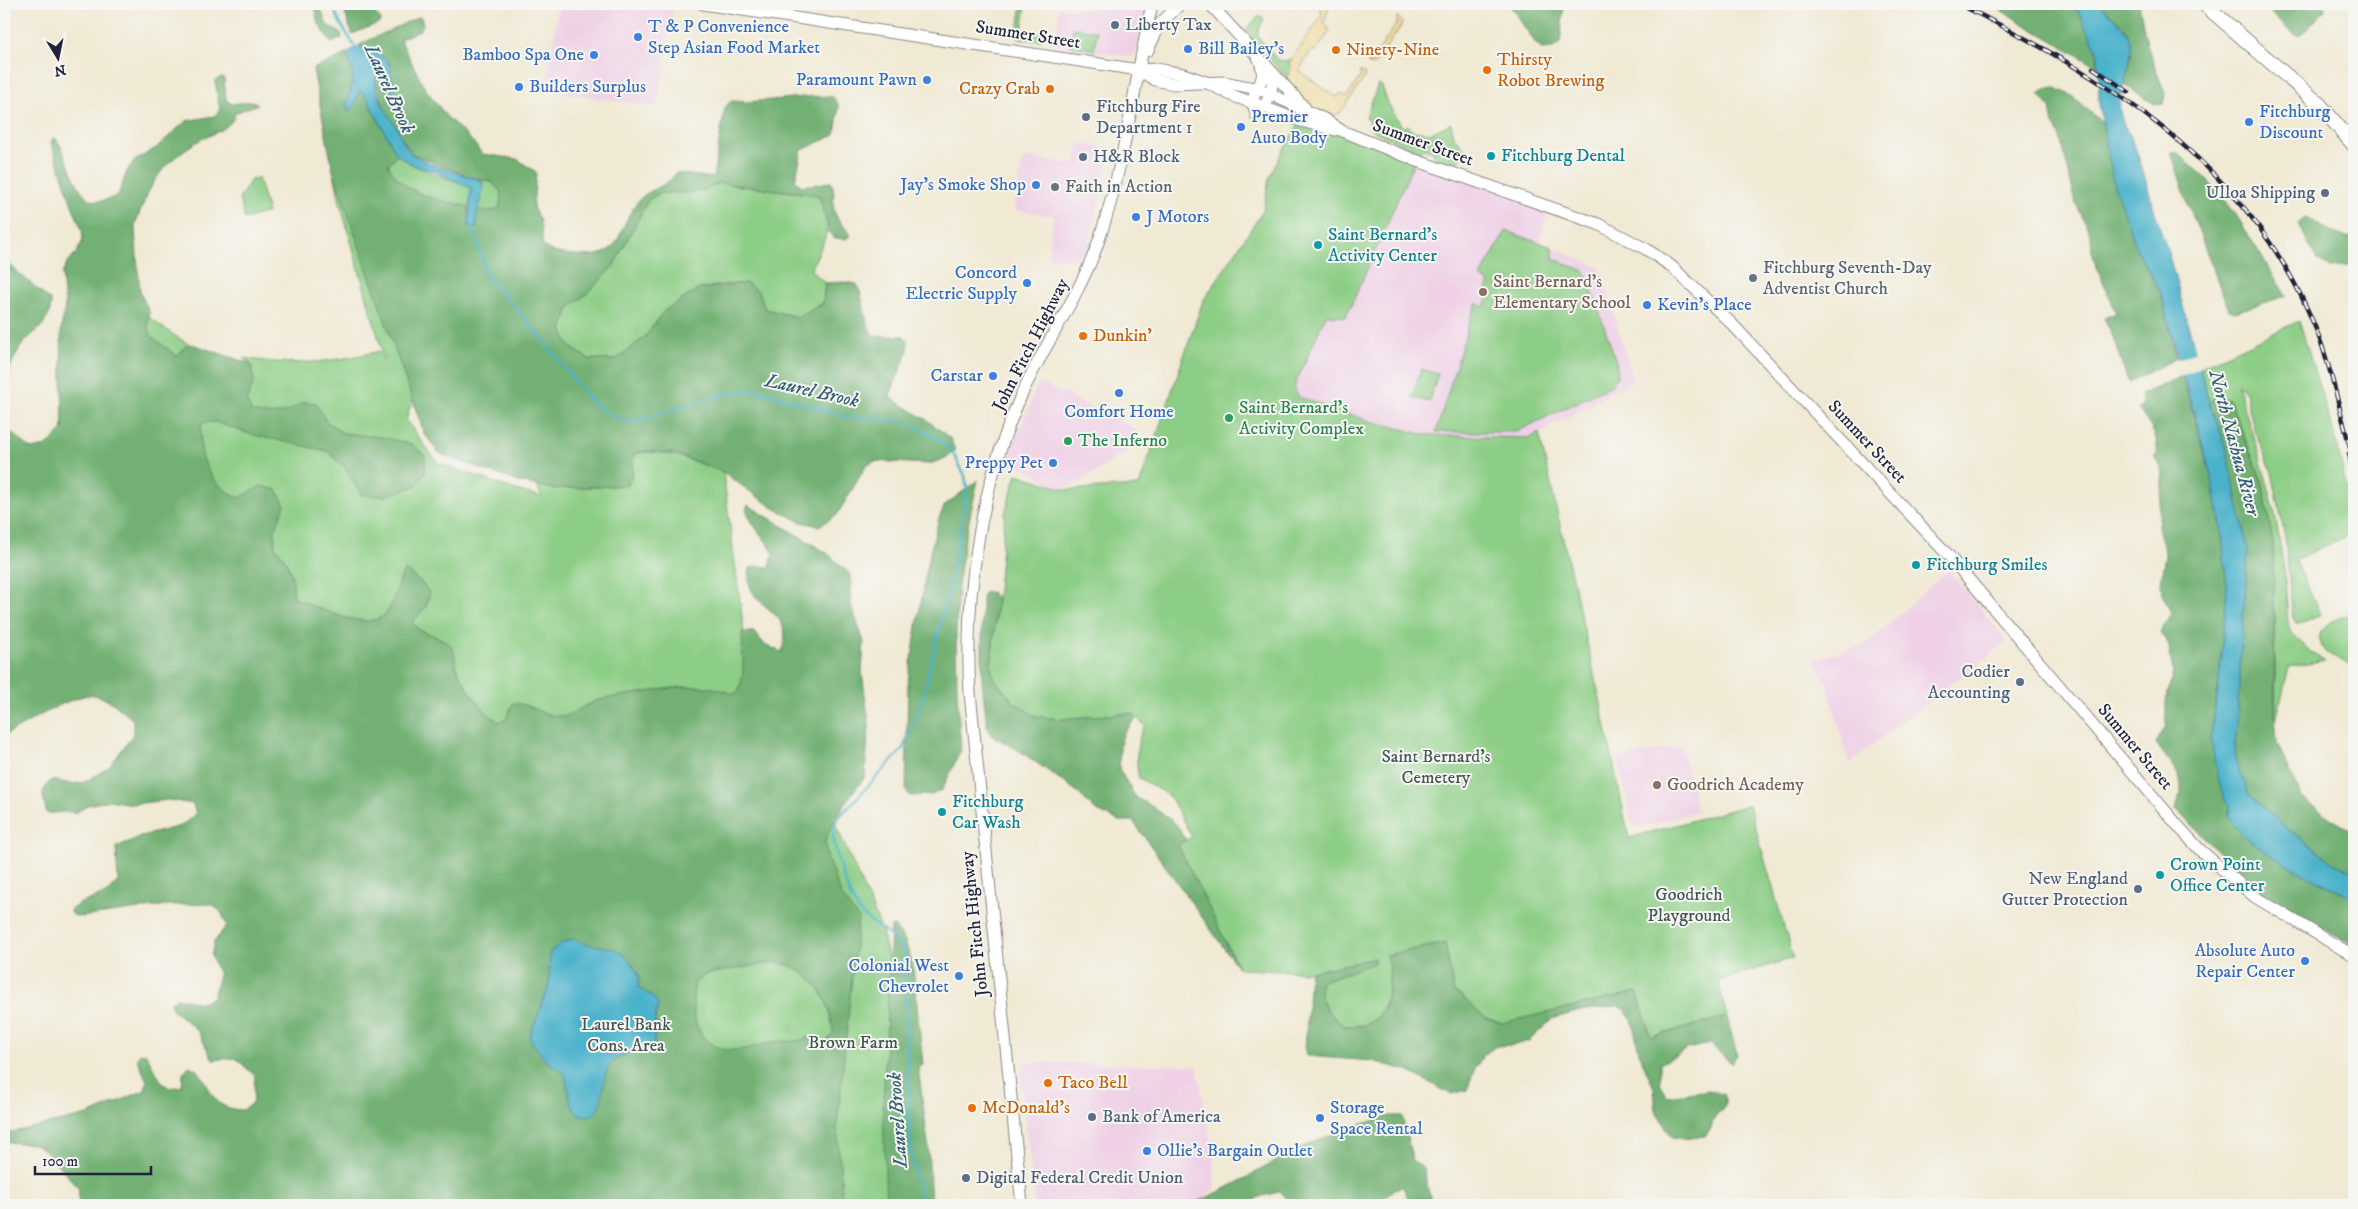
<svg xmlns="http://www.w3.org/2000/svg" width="2358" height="1209" viewBox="0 0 2358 1209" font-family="'IM FELL DW Pica',serif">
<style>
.built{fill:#efd0e6}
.green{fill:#8dce86;stroke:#587860}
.forest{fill:#72b173;stroke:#4a6a57;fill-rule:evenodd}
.sand{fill:#eeda9e;stroke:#887e6c}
.water{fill:#4cb2cb;stroke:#376a83}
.pier{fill:#f0e9d3}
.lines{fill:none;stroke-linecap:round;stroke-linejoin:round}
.stream{stroke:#4cb2cb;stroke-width:2.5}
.secondary-casing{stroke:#898687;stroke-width:13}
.trunk-casing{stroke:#898687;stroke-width:16}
.secondary{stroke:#fff;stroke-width:11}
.trunk{stroke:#fff;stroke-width:14}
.rail-casing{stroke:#22223b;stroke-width:4.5}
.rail{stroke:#f6f6f2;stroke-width:2.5;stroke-dasharray:8;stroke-linecap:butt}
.service-dot{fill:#5c6f8a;stroke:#f6f6f2;stroke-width:2}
.shop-dot{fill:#3f7fe0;stroke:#f6f6f2;stroke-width:2}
.food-dot{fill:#e8710a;stroke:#f6f6f2;stroke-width:2}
.culture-dot{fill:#0f9aa8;stroke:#f6f6f2;stroke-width:2}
.worship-dot{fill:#6b7280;stroke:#f6f6f2;stroke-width:2}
.education-dot{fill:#8d6e63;stroke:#f6f6f2;stroke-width:2}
.leisure-dot{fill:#2e9e5b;stroke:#f6f6f2;stroke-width:2}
.labels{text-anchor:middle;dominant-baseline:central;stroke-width:4;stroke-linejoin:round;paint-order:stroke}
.service-label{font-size:18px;fill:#4e5e75;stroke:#f6f6f2;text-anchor:start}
.shop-label{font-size:18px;fill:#366cbe;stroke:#f6f6f2;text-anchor:start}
.street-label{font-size:18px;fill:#22223b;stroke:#f6f6f2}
.food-label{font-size:18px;fill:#c56008;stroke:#f6f6f2;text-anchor:start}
.culture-label{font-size:18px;fill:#0d838f;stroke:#f6f6f2;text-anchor:start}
.worship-label{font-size:18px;fill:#5b616d;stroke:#f6f6f2;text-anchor:start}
.education-label{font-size:18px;fill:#785e54;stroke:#f6f6f2;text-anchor:start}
.leisure-label{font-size:18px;fill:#27864d;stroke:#f6f6f2;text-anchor:start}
.park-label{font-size:18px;fill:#425652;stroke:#f6f6f2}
.water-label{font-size:19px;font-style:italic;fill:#335c75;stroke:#f6f6f2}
</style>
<rect width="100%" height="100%" fill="#f6f6f2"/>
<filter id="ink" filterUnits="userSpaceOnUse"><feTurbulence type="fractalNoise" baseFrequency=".02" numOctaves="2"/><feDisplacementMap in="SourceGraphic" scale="10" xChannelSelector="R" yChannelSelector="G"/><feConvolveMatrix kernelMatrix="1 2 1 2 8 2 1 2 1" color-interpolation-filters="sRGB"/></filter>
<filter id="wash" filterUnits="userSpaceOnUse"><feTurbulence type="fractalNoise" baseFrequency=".0096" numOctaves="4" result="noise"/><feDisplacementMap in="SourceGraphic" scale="20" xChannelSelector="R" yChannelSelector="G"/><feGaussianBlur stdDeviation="1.12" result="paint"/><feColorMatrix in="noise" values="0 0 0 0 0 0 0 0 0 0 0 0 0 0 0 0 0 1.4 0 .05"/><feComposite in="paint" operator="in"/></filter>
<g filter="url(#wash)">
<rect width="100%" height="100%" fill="#f0e9d3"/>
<g class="built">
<path d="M559,4H632L673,10L657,107L546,90Z"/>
<path d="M1109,4L1148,5L1136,53L1128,57L1055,45L1059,8L1084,10Z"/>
<path d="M1079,142L1111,149L1088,246L1081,260L1048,257L1054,216L1014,210L1023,157L1075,165Z"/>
<path d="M1415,160L1549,206L1540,242L1600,267L1633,381L1530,438L1426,435L1370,421L1299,397L1294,387L1326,315L1346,317Z"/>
<path d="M1039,382L1137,429L1138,444L1079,483L1063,489L1052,485L1029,470L1007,461Z"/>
<path d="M1948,570L2007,641L1849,763L1827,684L1813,659L1824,657L1869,642Z"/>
<path d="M1682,746L1697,811L1641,827L1635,826L1632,823L1618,758Z"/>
<path d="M1031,1062L1197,1066L1213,1153L1215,1188L1204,1199L1189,1205H1035L1020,1074L1024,1064Z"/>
</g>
<g class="green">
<path d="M1022,4H1026L1022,31L1041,34L1040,41L1017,38Z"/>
<path d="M1258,17L1263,18L1264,20L1258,30V37L1278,60L1285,61L1291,59L1289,63L1292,68L1286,78L1247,32L1248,27Z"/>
<path d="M1073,28L1097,31L1094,50L1070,46Z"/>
<path d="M333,61L416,388L406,420L438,463L519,491L542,497L536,485L579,488L628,485L632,475L634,454C666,447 693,462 723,472L755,716L865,697L855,724L831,814L881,928L907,1033L901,1205H217L313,1139L285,974L60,495L68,266C83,272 109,279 121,288C132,295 139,308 148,316C171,336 223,367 254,368L244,358C293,367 332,362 380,351L382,359L384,358L340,203L313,69Z"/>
<path d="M1378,84L1382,86L1387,102L1403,128L1408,125L1412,131L1431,133L1451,123L1454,137L1464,148L1457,165L1432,156L1434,152L1422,149L1421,152L1373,131L1366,117Z"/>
<path d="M1307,111L1415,160L1346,317L1326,315L1294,387L1299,397L1370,421L1426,435L1530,438L1539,433L1601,704L1629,838L1749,805L1793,958L1718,981L1727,1017L1651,1037L1637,992L1502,1024C1491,1021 1479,1018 1472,1008C1463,998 1467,999 1454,992L1445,943L1388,955L1390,969L1388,992L1381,1015L1366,1025L1344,1026C1330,1015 1317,1001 1321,982L1374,959L1310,972L1239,969L1177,845L1192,837L1172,800L1166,794L1139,778C1135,761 1136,740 1145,726L1132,713L1060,719L1035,716L1013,701L993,678L991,666L1005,513L1017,474L1066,490L1139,486L1203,301L1263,211L1269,179L1282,152Z"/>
<path d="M397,155L415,166L468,186L471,188L469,207C437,198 407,199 388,165Z"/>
<path d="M258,178L268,212L245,219L239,199L251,180Z"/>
<path d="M481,180L492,182L501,192L500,207L494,211H477L484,187Z"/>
<path d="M718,183L818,195C836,231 824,237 811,270L825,283L823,303L797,317L765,309L759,292L746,283L720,285L699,289L664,311L645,337L615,360L588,359L569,346L562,329L569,308L591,290L614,265L648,200L660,193L705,190Z"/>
<path d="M1506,231L1552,247L1554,259L1585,271L1616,361L1618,376L1612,385L1516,432H1436L1471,317L1477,303L1483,307L1489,297L1485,294L1490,283L1480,277Z"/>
<path d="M2299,321L2337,444L2354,522V533L2295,560L2321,615L2303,623H2296L2293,618L2285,537L2272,472L2255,432L2245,392L2237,384L2268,485L2275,514L2285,575L2288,623L2291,633L2311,652L2324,661L2289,667L2276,721L2273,543L2263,483L2229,399H2213L2210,405L2200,367Z"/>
<path d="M1421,369L1438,374L1429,402L1412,397Z"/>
<path d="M2354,612V667L2325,652C2308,626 2336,620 2354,612Z"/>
</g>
<g class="forest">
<path d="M312,4H319L327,25L341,33L342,38L331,43L317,21L316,10Z"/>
<path d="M342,4H366L381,20L379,23L352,34Z"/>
<path d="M1509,4H1564L1560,44L1552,48L1541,49L1536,44Z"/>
<path d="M1990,4H2070C2087,18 2098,46 2098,67Z"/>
<path d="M2098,4H2139L2147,45L2165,94L2163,104L2156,105L2124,85L2132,53L2124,26Z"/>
<path d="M2264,4H2296L2307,8L2324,5L2325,10L2306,30L2299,35L2294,34L2276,19Z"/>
<path d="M418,17H421L423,24L420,30L400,39L424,87L446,116L473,142L482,154L517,159L536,172L533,207L540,221L543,246C554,254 563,254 576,255C626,261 615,228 639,200C650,188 668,187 676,173L713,178L725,107L731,101C766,104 799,94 833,97L839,106L835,135L802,150L795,181L802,186L831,182C837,192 831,203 835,213C839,223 846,227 851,236L845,239L833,238C825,227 825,208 818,195L718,183L705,190L687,193H660L648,200L614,265L591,290L569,308L562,329L569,346L588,359L615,360L645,337L664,311L699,289L746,283L759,292L765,309L797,317L823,304L825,283L844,282L857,284C866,303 862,319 874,336H904L908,341V351L889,397L927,420L951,439L955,451L944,459L929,464L875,461L866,466L837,515L819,526L801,522L772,507L723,472L676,454L645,451L634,454L632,475L628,485L553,489L519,482L445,456L438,452L424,433L333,171L313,69L346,54C357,71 352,88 346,106L359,90L365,95L397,155L388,165C407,198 437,198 469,207V226L477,228L475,217L477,211H494L500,207L501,192L492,182L468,176L412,154L385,112L375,77L377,70L395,85L361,47V44Z"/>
<path d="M219,78H224L226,100L232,104L253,101L258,104L235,113C233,130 206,135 193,144C157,168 150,185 135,225V231L140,292L149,311L148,325L151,336L177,356L186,346L192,344L251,364L254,380L247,401L252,412C263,414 274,416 285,412C301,406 296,400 316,403L326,421L343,433L382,437L412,444L425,456V473L415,486L386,496L361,495L345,468L327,451L253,435L215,422L202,423C196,456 208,484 239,498L261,486L277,490L285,505L275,529V546C290,563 293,575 294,598C315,606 371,635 387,612C395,602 397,582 405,570L421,582L430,593L426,607L412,622C421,636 436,633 448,643C458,651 453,662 458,671C467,689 482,711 499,722L506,719L513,703C530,703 544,717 561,716C570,716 586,704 596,701C608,697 622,696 634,694C667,689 701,680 733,694L739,691L743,673L742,632H754L766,646L782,652C798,604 740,612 750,568L758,566L769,567L774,554C766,538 750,526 746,508L748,505L827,553L851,575V605L864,642L862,673L869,724L865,777L850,796L834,821L825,842L828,860L841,895L858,918L837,1126L843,1205H78L79,1189L46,1151L35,1144L4,1142V1134L88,1115L145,1090L147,1081L137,1059L140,1053L146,1054L162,1083L170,1088L182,1086L183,1074L189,1066C215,1076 202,1109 243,1110L253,1102L255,1076L236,1058L213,1060L197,1030L173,1010L170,1003L177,998L202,1003L213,997L219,975L211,956L214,942L227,925L221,912L212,904L168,905L81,917L73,915L70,910L79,904L107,893L118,881L116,847L142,836L181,826L196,814L193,804L169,800L131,804L110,800L88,805L76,813C65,810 57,814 46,813C45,795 37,796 51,780L71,784L85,782L109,767L133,735V720C121,710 110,698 94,695C76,692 22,726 4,736V426L31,449L46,446L63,430L61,330L65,306L62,274L68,261L77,252L83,240L82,230L72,205L51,142L54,137C68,150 74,197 95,201C103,202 111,198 118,195L127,171L134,161L156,148L186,121L214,116L220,110L215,81ZM776,962C813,968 831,999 833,1033L822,1046L811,1038H805C794,1044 784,1039 772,1042C757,1046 733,1054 719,1048C692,1038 691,1006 695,982L707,974Z"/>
<path d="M2048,88H2056L2072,96L2103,123L2114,185L2138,253L2160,291L2177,358L2129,382L2126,376L2112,334L2104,318L2116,313L2092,255L2091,236L2075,201L2062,143L2052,119L2050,107L2039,94Z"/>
<path d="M2171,152L2178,153L2206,178L2235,213L2286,296L2235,312L2229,310L2187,201Z"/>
<path d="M2304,218C2319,222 2338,240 2354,237V265L2330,268L2317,260L2298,224Z"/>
<path d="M4,260L51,301C51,329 29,331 18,351C12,362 8,373 4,384Z"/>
<path d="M2182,376L2212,479L2221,526L2227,587L2219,681L2211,737L2223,797L2229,806V818L2320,882L2354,898V945L2261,893L2176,810C2174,801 2182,795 2182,787C2183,776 2162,753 2156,743L2166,726V701L2173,672L2169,648L2161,631L2171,613L2162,594L2161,582L2166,556L2158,527L2163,471L2154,456L2157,453C2159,435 2148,423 2138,409L2143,405L2140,395Z"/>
<path d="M2221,398L2229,399L2263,484L2273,543L2275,713L2277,743L2302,798L2322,813L2354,832V872L2333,862L2289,830L2249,794L2241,777L2235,759L2241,648L2248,551L2210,405L2213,399Z"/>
<path d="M978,480L965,538L958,586L956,632L957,691L961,750L942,790L931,795L910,796L906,791L908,681L927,565L939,518L945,505Z"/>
<path d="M985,592H991L997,598L991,666L993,678L1013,701L1035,716L1060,719L1132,713L1137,717L1123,734L1120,747L1119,769L1136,798L1147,803L1175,823L1186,840L1178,845L1239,969L1133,821H1119L1095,810L1075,790L1020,751L991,735L987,726L982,681V597Z"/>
<path d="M894,926L905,941L913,966L923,1065L918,1067L928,1144L931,1205H886L883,1107L891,927Z"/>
<path d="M1445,943L1454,992C1476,1003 1472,1016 1502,1023L1637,992L1651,1037L1727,1017L1737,1055L1731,1063L1710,1044L1687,1049L1660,1064V1082L1667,1096L1709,1090L1725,1095V1105L1714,1118L1711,1128L1705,1136L1683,1139L1672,1137L1656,1111L1654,1088L1640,1056L1632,1020L1625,1009L1617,1006L1580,1011L1552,1019L1529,1041L1514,1045L1496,1046L1484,1055L1475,1068L1467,1090L1451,1094L1408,1071L1373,1061L1306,1056L1305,1050L1310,972L1375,958L1374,963L1321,982C1317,1001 1330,1015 1344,1026C1351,1026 1362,1027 1368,1024C1392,1012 1392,978 1387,955Z"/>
<path d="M1390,1116H1402L1413,1162L1423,1168L1432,1205H1411L1403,1187L1394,1189L1378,1205H1289L1288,1200L1279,1192L1262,1196L1243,1205H1189C1228,1190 1262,1168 1299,1149C1328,1135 1359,1124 1390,1116Z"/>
</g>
<g class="sand">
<path d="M1325,4H1330L1324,22L1330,31L1316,51H1311L1299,71L1336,97L1341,94L1347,97L1361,76L1359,72L1364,73L1365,77L1341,112L1334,116C1312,114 1298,95 1286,78L1292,68L1289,63L1321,17L1322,13L1320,7Z"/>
<path d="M1398,17L1402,22L1401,26L1374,65H1369L1367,61L1371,62L1398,22L1396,18Z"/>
</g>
<g class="water">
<path d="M2070,4H2098C2132,33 2137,36 2125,81C2122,90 2119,101 2120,111C2122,125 2133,140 2137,153C2148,185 2155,217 2167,248L2210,405L2226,446L2248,551L2241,648L2235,759L2249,794L2289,830L2333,862L2354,872V898L2320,882L2272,856L2244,836L2229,818V806L2223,797L2215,766L2211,737L2219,681L2227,587L2221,526L2212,479L2160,291L2138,253L2114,185L2099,104L2098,53L2078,10Z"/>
<path d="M361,44V47L383,57L389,62L397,102L380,70H378C370,91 388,113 398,130C402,138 405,148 412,154C424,163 466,176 481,180C488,198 473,208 477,228L469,226L471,188L435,171L415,166L397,155L365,95L360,90L355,105L349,111L346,106C352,88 357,71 346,54Z"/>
<path d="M572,939C578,939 581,943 587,944C616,949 623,947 639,975L638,988L652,996L658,1004L655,1020L654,1045L651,1049C628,1053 607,1055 604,1082C602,1091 602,1101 599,1109C592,1118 586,1117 576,1113L571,1104L565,1074L544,1059L529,1038L549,985L550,952L562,943Z"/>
</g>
<path class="pier" d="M2198,350L2202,366L2180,377L2175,361Z"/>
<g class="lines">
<g class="stream">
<path d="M332,4L339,21L357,50"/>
<path d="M472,224L487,277L535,330L590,400L607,413L623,422H632L728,393L750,390L761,391L843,416L901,421L925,431L939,440L952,451L965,476L967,489L952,574L926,685L915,722L902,750L839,817C837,821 835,824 834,828C831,846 849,900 861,913C874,928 895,933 904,952L911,1154L922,1205"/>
</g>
</g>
</g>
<g filter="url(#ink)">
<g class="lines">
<defs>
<g id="secondary">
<path d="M703,4L1139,70L1156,69L1183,74L1206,82L1231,95L1301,121L1335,130"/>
<path d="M1210,4L1305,108"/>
<path d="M1148,50L1160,24L1180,4"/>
<path d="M1259,59C1269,84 1254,84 1253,102C1253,106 1256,111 1256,115C1269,103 1276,87 1270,70"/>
<path d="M1139,70L1155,80L1174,84L1223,82L1259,89L1324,119L1342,131L1415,160L1598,224L1646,249L1671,266L1732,324L1949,556L2179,827L2200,850L2255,897L2354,956"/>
<path d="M1022,1205L970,693C964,590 981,481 1025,387C1048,339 1080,294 1098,243C1124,168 1135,81 1152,4"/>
</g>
<path id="trunk" d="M2204,4L2319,104L2354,145"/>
</defs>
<use href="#secondary" class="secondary-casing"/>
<use href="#trunk" class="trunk-casing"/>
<use href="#secondary" class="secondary"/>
<use href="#trunk" class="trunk"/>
<defs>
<g id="rail">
<path d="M1959,4C2103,76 2241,159 2309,313C2331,360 2339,412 2354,461"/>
<path d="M2093,68L2129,92"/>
<path d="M2349,454L2354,475"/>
</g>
</defs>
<use href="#rail" class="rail-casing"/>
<use href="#rail" class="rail"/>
</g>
</g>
<g class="service-dot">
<circle cx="1115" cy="25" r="5"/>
<circle cx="1086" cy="117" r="5"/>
<circle cx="1083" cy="157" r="5"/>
<circle cx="2325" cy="193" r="5"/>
<circle cx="2020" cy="682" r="5"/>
<circle cx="2138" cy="889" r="5"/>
<circle cx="1092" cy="1117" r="5"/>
<circle cx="966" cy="1178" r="5"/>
</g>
<g class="shop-dot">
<circle cx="638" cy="37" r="5"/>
<circle cx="1188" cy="49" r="5"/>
<circle cx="594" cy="55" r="5"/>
<circle cx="927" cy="80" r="5"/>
<circle cx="519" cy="87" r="5"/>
<circle cx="2249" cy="122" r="5"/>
<circle cx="1241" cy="127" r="5"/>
<circle cx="1036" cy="185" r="5"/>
<circle cx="1136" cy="217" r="5"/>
<circle cx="1027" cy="283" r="5"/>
<circle cx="1647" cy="305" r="5"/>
<circle cx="993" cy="376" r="5"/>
<circle cx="1119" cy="393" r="5"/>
<circle cx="1053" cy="463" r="5"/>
<circle cx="2305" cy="961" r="5"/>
<circle cx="959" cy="976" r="5"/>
<circle cx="1320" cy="1118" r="5"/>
<circle cx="1147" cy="1151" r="5"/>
</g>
<g class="food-dot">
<circle cx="1336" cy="50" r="5"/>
<circle cx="1487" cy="70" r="5"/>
<circle cx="1050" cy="89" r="5"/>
<circle cx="1083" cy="336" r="5"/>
<circle cx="1048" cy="1083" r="5"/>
<circle cx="972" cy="1108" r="5"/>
</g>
<g class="culture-dot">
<circle cx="1491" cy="156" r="5"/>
<circle cx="1318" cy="245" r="5"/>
<circle cx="1916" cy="565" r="5"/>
<circle cx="942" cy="812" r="5"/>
<circle cx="2160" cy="875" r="5"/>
</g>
<g class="worship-dot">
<circle cx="1055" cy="187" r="5"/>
<circle cx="1753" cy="278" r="5"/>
</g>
<g class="education-dot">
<circle cx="1483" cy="292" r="5"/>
<circle cx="1657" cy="785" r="5"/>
</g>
<g class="leisure-dot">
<circle cx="1229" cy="418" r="5"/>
<circle cx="1068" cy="441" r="5"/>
</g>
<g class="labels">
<g class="service-label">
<text x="1125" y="25">Liberty Tax</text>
<text x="1096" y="107">Fitchburg Fire<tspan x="1096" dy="21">Department 1</tspan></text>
<text x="1093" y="157">H&amp;R Block</text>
<text x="2315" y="193" text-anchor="end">Ulloa Shipping</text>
<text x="2010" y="672" text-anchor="end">Codier<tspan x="2010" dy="21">Accounting</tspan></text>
<text x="2128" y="879" text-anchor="end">New England<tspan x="2128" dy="21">Gutter Protection</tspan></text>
<text x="1102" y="1117">Bank of America</text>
<text x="976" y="1178">Digital Federal Credit Union</text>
</g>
<g class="shop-label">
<text x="648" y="27">T &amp; P Convenience<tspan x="648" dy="21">Step Asian Food Market</tspan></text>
<text x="1198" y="49">Bill Bailey's</text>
<text x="584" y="55" text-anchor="end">Bamboo Spa One</text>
<text x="917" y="80" text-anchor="end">Paramount Pawn</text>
<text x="529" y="87">Builders Surplus</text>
<text x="2259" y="112">Fitchburg<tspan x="2259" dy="21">Discount</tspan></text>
<text x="1251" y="117">Premier<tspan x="1251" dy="21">Auto Body</tspan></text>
<text x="1026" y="185" text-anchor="end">Jay's Smoke Shop</text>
<text x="1146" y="217">J Motors</text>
<text x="1017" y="273" text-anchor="end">Concord<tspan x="1017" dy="21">Electric Supply</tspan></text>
<text x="1657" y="305">Kevin's Place</text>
<text x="983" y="376" text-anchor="end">Carstar</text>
<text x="1119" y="412" text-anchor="middle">Comfort Home</text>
<text x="1043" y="463" text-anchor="end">Preppy Pet</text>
<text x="2295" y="951" text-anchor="end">Absolute Auto<tspan x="2295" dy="21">Repair Center</tspan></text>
<text x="949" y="966" text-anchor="end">Colonial West<tspan x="949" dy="21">Chevrolet</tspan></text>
<text x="1330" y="1108">Storage<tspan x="1330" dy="21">Space Rental</tspan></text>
<text x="1157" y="1151">Ollie's Bargain Outlet</text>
</g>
<g class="street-label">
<text transform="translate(1028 35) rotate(9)">Summer Street</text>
<text transform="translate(1423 143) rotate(20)">Summer Street</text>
<text transform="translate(1031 345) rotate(-63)">John Fitch Highway</text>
<text transform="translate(1867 442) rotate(47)">Summer Street</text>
<text transform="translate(2135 747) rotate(50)">Summer Street</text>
<text transform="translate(975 924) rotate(-96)">John Fitch Highway</text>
</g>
<g class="food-label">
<text x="1346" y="50">Ninety-Nine</text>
<text x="1497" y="60">Thirsty<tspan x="1497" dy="21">Robot Brewing</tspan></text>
<text x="1040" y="89" text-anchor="end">Crazy Crab</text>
<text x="1093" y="336">Dunkin'</text>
<text x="1058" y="1083">Taco Bell</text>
<text x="982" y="1108">McDonald's</text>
</g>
<g class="culture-label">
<text x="1501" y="156">Fitchburg Dental</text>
<text x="1328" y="235">Saint Bernard's<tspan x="1328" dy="21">Activity Center</tspan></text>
<text x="1926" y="565">Fitchburg Smiles</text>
<text x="952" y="802">Fitchburg<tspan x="952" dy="21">Car Wash</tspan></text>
<text x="2170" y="865">Crown Point<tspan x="2170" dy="21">Office Center</tspan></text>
</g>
<g class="worship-label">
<text x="1065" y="187">Faith in Action</text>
<text x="1763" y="268">Fitchburg Seventh-Day<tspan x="1763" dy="21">Adventist Church</tspan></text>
</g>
<g class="education-label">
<text x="1493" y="282">Saint Bernard's<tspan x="1493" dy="21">Elementary School</tspan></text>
<text x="1667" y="785">Goodrich Academy</text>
</g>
<g class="leisure-label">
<text x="1239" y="408">Saint Bernard's<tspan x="1239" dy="21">Activity Complex</tspan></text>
<text x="1078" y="441">The Inferno</text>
</g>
<g class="park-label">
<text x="1436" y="757">Saint Bernard's<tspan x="1436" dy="21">Cemetery</tspan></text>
<text x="1689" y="895">Goodrich<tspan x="1689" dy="21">Playground</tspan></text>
<text x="626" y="1025">Laurel Bank<tspan x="626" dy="21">Cons. Area</tspan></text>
<text x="853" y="1043">Brown Farm</text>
</g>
<g class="water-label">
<text transform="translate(389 89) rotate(66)">Laurel Brook</text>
<text transform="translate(812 391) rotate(13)">Laurel Brook</text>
<text transform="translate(2234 443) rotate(75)">North Nashua River</text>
<text transform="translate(898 1120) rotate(-94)">Laurel Brook</text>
</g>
</g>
<rect width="2358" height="1209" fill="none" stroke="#f6f6f2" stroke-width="20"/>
<g transform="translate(58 58) rotate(170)" stroke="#f6f6f2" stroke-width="4" paint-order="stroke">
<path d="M0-4L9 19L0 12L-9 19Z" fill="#22223b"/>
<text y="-8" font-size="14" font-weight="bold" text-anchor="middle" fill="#22223b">N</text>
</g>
<path d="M35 1166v8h116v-8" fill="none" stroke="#22223b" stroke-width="2.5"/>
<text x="42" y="1166" font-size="15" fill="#22223b" stroke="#f6f6f2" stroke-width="4" paint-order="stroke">100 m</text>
</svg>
